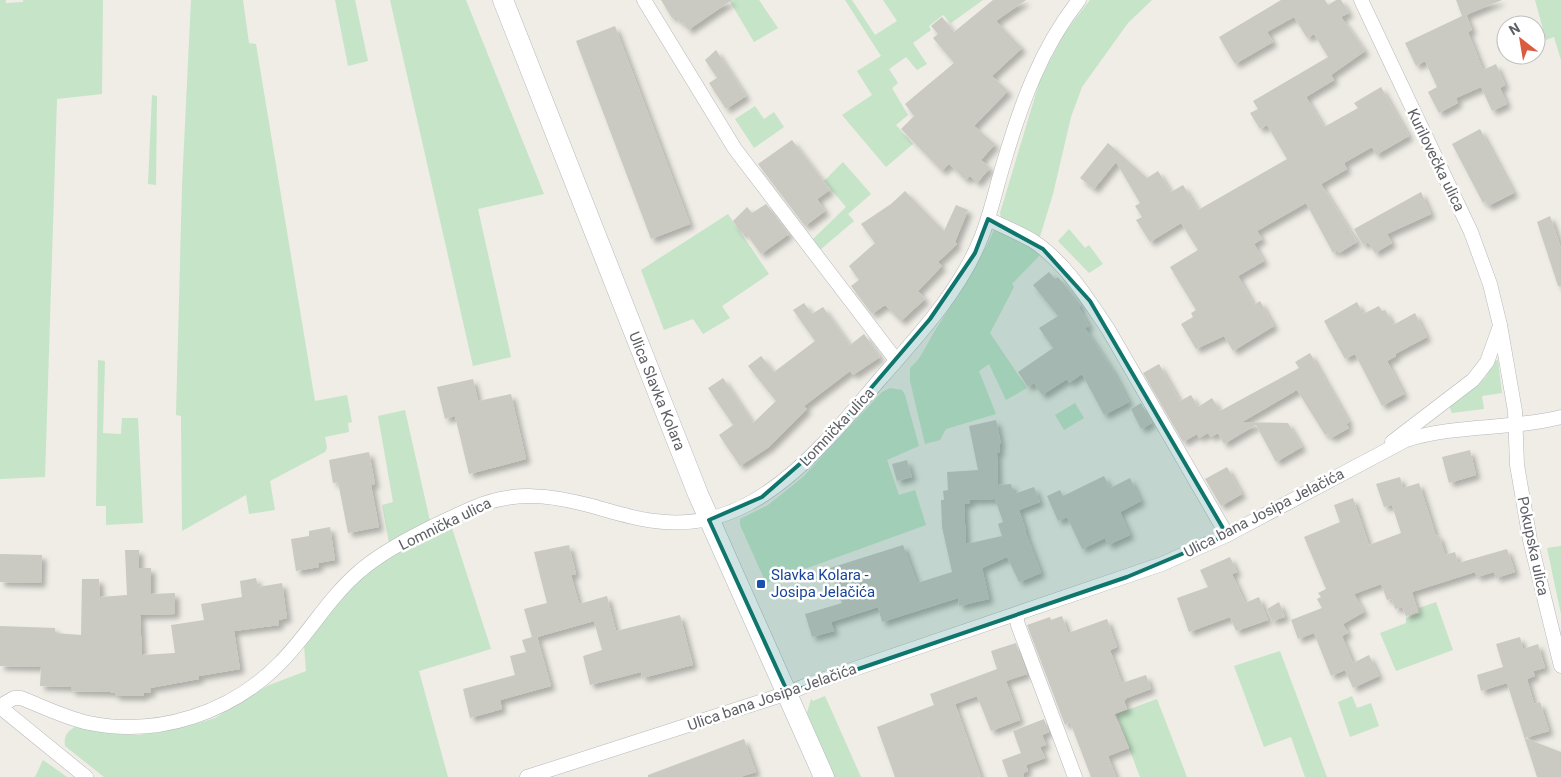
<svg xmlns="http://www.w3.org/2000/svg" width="1561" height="777" viewBox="0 0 1561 777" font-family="Roboto,sans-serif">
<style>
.green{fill:#c5e4c8}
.building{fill:#cac9c2;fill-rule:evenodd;filter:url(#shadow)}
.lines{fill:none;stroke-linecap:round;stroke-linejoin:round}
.minor-casing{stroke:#b6b7bc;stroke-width:15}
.secondary-casing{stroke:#b5b7bc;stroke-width:21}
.minor{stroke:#fff;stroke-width:14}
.secondary{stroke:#fff;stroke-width:20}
.marked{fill:#0f766e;fill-opacity:0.2;stroke:#0f766e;stroke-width:4;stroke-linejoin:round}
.transit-dot{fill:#1a4fb4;stroke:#fff;stroke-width:2}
.labels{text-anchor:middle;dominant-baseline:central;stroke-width:5;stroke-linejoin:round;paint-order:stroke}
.street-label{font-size:15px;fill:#5e6065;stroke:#fff}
.transit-label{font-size:15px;fill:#164399;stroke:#fff;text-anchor:start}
</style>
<defs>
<filter id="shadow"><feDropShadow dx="4.5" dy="4.5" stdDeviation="2.5" flood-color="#0004"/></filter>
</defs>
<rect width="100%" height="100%" fill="#efede6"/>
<g class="green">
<path d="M0,0H6V3L23,2V0H103L102,94L57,99L45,477L0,479Z"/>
<path d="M191,0H243L249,43L256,44L315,401L347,395L352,422L348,423L349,432L325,437L327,448L325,452L270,481L275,510L249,514L246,495L182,531L181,416L176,415L182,186Z"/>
<path d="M335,0H355L368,61L348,66Z"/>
<path d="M390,0H466L544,194L478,209L511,357L473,366Z"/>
<path d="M729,0H759L778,28L754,42Z"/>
<path d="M845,0H852L875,35L897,21L883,0H983L951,23L943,15L929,26L931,30L913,43L927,64L917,70L906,57L889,69L898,83L892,88L908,115L896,125L913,144L886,167L842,115L872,95L857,71L881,56Z"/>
<path d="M1090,0H1152L1128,23L1082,87L1071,117L1053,194L1039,240L1001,218L1000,213L1040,80L1065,32Z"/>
<path d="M1535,0H1561V60L1554,37L1546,40Z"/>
<path d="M152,95L157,96L156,185L148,184Z"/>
<path d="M755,106L764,119L774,112L784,127L754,148L735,119Z"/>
<path d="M843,162L871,194L848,214L854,221L820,250L812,240L846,207L824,181Z"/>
<path d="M728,214L769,274L722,306L730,318L703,334L693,319L664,330L641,270Z"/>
<path d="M995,228L1017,238L1041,254L1012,284L1014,287L990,333L1027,388L1006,400L989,364L979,371L996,414L946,429L940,440L925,444L910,381V368C922,358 927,343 936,329C957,296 979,264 995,228Z"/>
<path d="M1069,229L1085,248L1089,245L1103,264L1089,273L1058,241Z"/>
<path d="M98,360L105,361L103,433L121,434L122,418H138L143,523L106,525V506H96Z"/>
<path d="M1498,360L1502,393L1482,396L1484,409L1452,413L1449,406L1485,378L1494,361Z"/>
<path d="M890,388L902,390L905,395L919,446L887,460L899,495L915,490L926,525L766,583L740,525V519L768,505L803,477L882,392Z"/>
<path d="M1075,403L1084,418L1064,430L1055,415Z"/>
<path d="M405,410L430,521L389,543L382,505L393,502L378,416Z"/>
<path d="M451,525L491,649L419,671L448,777H104L65,746C64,737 66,732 75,727L114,734L139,735L195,724L215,718L267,686L306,671L304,645L321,622L362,576L392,556Z"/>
<path d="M1561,546V614L1547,548Z"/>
<path d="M1436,602L1453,650L1396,671L1380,633L1406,623V618L1420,613L1419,608Z"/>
<path d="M1280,651L1327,777H1305L1291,737L1264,747L1234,666Z"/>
<path d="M825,696L861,777H834L807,713L811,699L813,701Z"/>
<path d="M1352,696L1357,708L1371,703L1379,726L1350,737L1338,702Z"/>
<path d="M1157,699L1187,777H1140L1116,714Z"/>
<path d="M43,760L67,777H35Z"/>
</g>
<g class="building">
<path d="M661,0H732L688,30L683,22L680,23L676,16L672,18Z"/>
<path d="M993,0H1026L996,21L1022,48L992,76L1008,91L974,126L995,144L981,160L990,168L977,183L970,176L966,180L949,164L942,171L901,129L914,116L905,104L954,63L933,38L938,34L931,26L942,17L954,32Z"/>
<path d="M1281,0H1325L1328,5L1336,0H1341L1349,13L1341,17L1365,51L1331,75L1334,80L1306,97L1324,127L1358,108L1354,103L1381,87L1409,136L1376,155L1372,147L1344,163L1347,169L1321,184L1357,242L1339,253L1337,250L1333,253L1306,203L1257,231L1262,239L1254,244L1264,261L1238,276L1254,305L1260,301L1274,326L1233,351L1224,336L1196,349L1181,324L1193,317L1191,313L1196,310L1170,267L1198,250L1181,223L1150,242L1136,220L1142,217L1135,206L1140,203L1116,162L1094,189L1080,178L1108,143L1147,178L1158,171L1171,192L1183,185L1198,210L1287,159L1267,125L1260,129L1250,113L1258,109L1253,101L1328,57L1314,34L1307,38L1294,17L1267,32L1273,42L1235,64L1219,37Z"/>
<path d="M1456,0H1502L1466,15L1472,30L1468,32L1483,70L1496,64L1505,85L1500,88L1507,104L1492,111L1481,87L1456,98L1458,103L1439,113L1428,92L1437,87L1425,61L1416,66L1405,43L1462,16Z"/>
<path d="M615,26L690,224L651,239L576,41Z"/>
<path d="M716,50L746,96L726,109L709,83L717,78L705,60Z"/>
<path d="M1480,129L1514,193L1488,206L1485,201L1483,203L1452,144Z"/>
<path d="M792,140L830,190L817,199L825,211L805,226L758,164Z"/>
<path d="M905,191L944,231L956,205L968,210L955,242L957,244L938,262L942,266L918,291L925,299L901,321L885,305L872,314L851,286L859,280L849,266L875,243L861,224L891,204Z"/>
<path d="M1421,192L1431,214L1387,234L1392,243L1375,253L1368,242L1363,245L1354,229Z"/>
<path d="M766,204L789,234L761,254L745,232L742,234L733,221L747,207L752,213Z"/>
<path d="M1550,216L1561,248V286H1558L1537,222Z"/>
<path d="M1049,272L1055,279L1058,277L1081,305L1079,307L1089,326L1085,328L1113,371L1129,402L1104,415L1082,374L1069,383L1067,379L1042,395L1034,383L1028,387L1018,372L1053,348L1039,328L1058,316L1033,285Z"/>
<path d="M1357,302L1363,314L1379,306L1382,311L1385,310L1393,325L1415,313L1427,337L1395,354L1396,356L1387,361L1404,394L1382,406L1355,354L1345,359L1324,321Z"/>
<path d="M804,303L812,314L823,307L850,345L864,334L880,357L853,375L850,371L804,406L807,409L769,447L740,466L719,435L733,425L708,388L723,378L753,423L776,401L748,366L761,356L774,372L815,341L793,310Z"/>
<path d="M1310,353L1349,422L1346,424L1349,428L1331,438L1328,434L1325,435L1297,390L1242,422L1288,423L1302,447L1276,462L1256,425L1224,444L1218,433L1211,437L1208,433L1199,438L1197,434L1183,442L1143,373L1159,364L1180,401L1191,395L1198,407L1212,398L1220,411L1299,368L1295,362Z"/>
<path d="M473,379L478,401L511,394L526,459L469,474L455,416L445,419L437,387Z"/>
<path d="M1141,403L1152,423L1141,429L1131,409Z"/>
<path d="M996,420L1001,444H999L1000,452L997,453L998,485L1011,484L1014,494L1034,487L1040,502L1019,510L1026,531H1025L1041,573L1019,582L1007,557L982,568L989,599L959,606L958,598L882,622L878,607L831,622L834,631L812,637L805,614L842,603L830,568L903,545L917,583L952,572L942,527L941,500H944L943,491L948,490L947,472L978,470L969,426ZM995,499L1003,522L998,524L1002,536L966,544L964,504L970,503V500Z"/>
<path d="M1470,450L1476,475L1449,483L1442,457Z"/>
<path d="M369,452L375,484L371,485L379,527L348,533L338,482L333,483L329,460Z"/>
<path d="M907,460L912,477L897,481L892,464Z"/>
<path d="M1227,467L1242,494L1221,506L1205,479Z"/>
<path d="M1104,476L1110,488L1130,478L1141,501L1120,512L1130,535L1108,545L1105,538L1082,549L1067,517L1058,521L1047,496L1060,490L1063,496Z"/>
<path d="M1400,477L1403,488L1419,483L1436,536L1439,535L1445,555L1455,552L1458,563L1507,549L1515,572L1496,578L1494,572L1477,577L1475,572L1412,592L1418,612L1406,616L1402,607L1395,609L1392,599L1387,600L1381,584L1354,594L1364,612L1343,624L1348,633L1342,636L1353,663L1369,655L1379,676L1353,688L1345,670L1331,676L1314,633L1298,639L1291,620L1322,608L1317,599L1321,597L1318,593L1326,589L1304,537L1340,522L1334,505L1353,498L1369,545L1401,533L1392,505L1384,507L1376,484Z"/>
<path d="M330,527L335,560L318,563L319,567L296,571L291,539L309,536V531Z"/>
<path d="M569,545L576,574L571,575L579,604L607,596L616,631L680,615L693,665L642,678L641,672L590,685L583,656L602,650L594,621L537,637L551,686L500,700L502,709L470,718L463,689L515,675L510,656L526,652L522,640L532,637L524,609L547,603L534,552Z"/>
<path d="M125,550H139V568H151V594L175,593V614L140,615L142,655L175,653L171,625L204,620L201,604L242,597L240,581L256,578L258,587L282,583L287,618L279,620V625L234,631L240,669L199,676V679L150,688L151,693H144V696H115V693L110,692L71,691V687L40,686L41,667L0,666V626L55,628V633L81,635L82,579H99L100,597L127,595Z"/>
<path d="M0,554L42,555L41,583L0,582Z"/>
<path d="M1230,557L1237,572L1232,574L1245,603L1259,597L1268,620L1236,631L1230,617L1189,632L1177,598L1208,587L1200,570Z"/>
<path d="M1279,602L1285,617L1272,621L1267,609Z"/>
<path d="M1062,616L1068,633L1107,619L1117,647L1110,650L1122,683L1146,675L1151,689L1127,698L1124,701L1127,709L1114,714L1129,748L1108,756L1116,777H1091L1070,722L1065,725L1027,625L1050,617L1051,620Z"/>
<path d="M1520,637L1523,649L1538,644L1545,668L1533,671L1535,676L1527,679L1534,704L1540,702L1549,731L1525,738L1561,752V777H1537L1507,683L1481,691L1477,675L1503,667L1496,644Z"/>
<path d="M1016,643L1027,674L1006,681L1020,720L991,731L977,696L955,704L981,777H895L877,727L934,705L930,694L997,669L991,651Z"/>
<path d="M1044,719L1049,732L1042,735L1046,745L1040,747L1045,758L1026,765L1028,771L1023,773L1024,777H1008L1002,760L1021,753L1013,731Z"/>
<path d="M744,739L756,772L740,777H648V775Z"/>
</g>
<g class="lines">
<defs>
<g id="minor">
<path d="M644,0L735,149L896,360"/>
<path d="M1361,0L1471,232L1490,284L1500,325L1515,411L1517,465L1530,540L1561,666"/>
<path d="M988,219C1003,226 1019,233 1033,241C1065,262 1087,298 1108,329L1227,535"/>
<path d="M1392,442L1473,380L1487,362L1500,326"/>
<path d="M1016,615L1018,625L1075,777"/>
<path d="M0,706L14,698H21C44,707 65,718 89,723C158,737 231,713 280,663C309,634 328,598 360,571C386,548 440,522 473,508C513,490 551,495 592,506C613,512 634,519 655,521C725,531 778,491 824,443C844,423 862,400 881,378C918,336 960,291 981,238C991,214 996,187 1004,162C1021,104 1041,48 1079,0"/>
<path d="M0,707L86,777"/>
<path d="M527,777L788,693L807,685L1162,564L1227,535L1406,440C1456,424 1510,430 1561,417"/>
</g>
<path id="secondary" d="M503,0L698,494L824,777"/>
</defs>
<use href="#minor" class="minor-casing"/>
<use href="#secondary" class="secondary-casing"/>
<use href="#minor" class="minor"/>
<use href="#secondary" class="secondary"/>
</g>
<path class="marked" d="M988,219L1043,249L1090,301L1227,535L1127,577L788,693L709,520L762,497L825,442L930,319L975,253Z"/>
<rect class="transit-dot" x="756" y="579" width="10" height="10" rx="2.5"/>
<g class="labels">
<g class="street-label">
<text transform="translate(1436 160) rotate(64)">Kurilovečka ulica</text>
<text transform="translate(657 391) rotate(68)">Ulica Slavka Kolara</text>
<text transform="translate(837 427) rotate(-47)">Lomnička ulica</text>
<text transform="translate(1264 513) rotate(-27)">Ulica bana Josipa Jelačića</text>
<text transform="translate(445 524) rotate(-26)">Lomnička ulica</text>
<text transform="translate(1533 546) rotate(78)">Pokupska ulica</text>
<text transform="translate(772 697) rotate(-19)">Ulica bana Josipa Jelačića</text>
</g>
<g class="transit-label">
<text x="771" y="575">Slavka Kolara -<tspan x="771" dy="17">Josipa Jelačića</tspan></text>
</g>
</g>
<g transform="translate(1521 40) rotate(329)"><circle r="24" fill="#ffffff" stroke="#bfbfc1"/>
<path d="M0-4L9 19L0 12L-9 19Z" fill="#db5b3f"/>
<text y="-8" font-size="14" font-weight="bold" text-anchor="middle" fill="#5e6065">N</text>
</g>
</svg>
